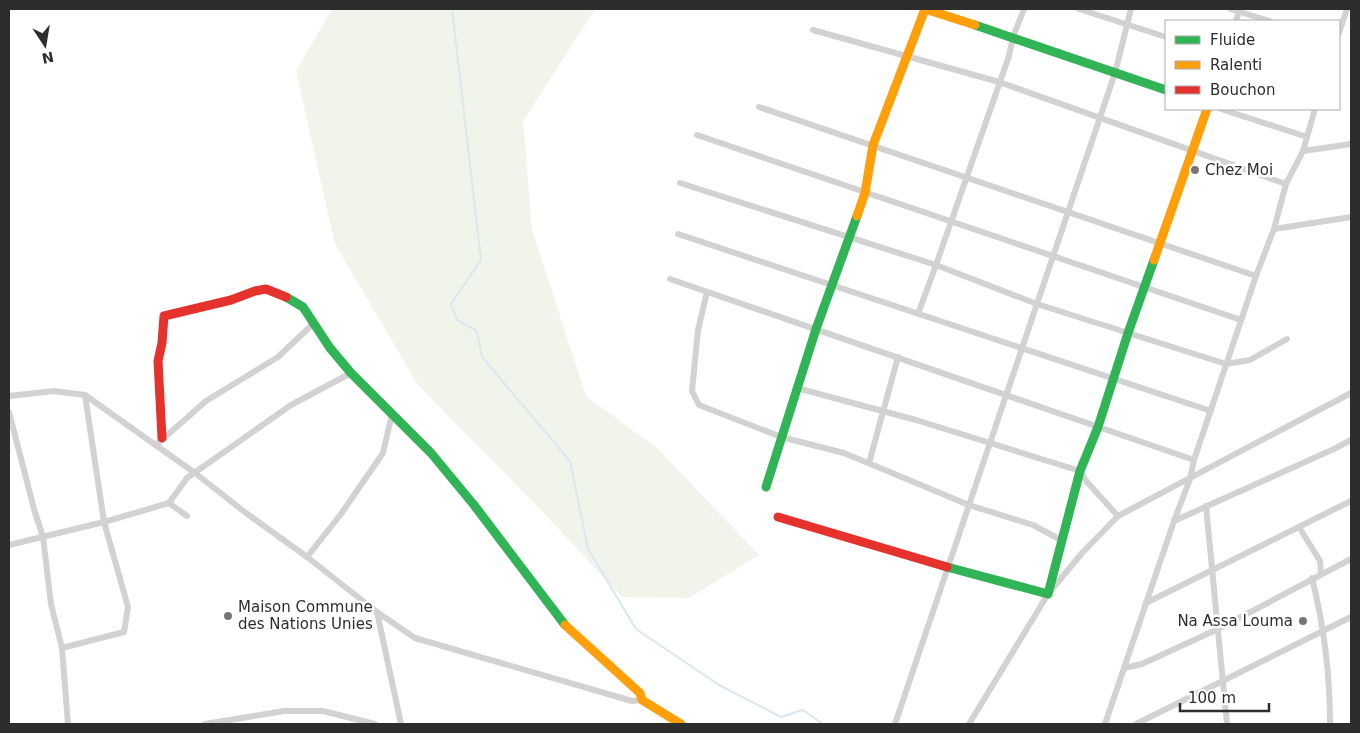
<svg xmlns="http://www.w3.org/2000/svg" width="1360" height="733" viewBox="0 0 1360 733" font-family="'DejaVu Sans',sans-serif">
<style>
.green{fill:#f0f4eb}
.lines{fill:none;stroke-linecap:round;stroke-linejoin:round}
.stream{stroke:#d7e8f1;stroke-width:2}
.street{stroke:#d2d2d2;stroke-width:6}
.fast{stroke:#30b455;stroke-width:9}
.slow{stroke:#ff9f0a;stroke-width:9}
.jam{stroke:#e5322d;stroke-width:9}
.poi-dot{fill:#767676;stroke:#fff;stroke-width:2}
.labels{text-anchor:middle;dominant-baseline:central;stroke-width:5;stroke-linejoin:round;paint-order:stroke}
.poi-label{font-size:15px;fill:#2d2d2d;stroke:#fff;text-anchor:start}
</style>
<rect width="100%" height="100%" fill="#fff"/>
<path class="green" d="M332,9H595L523,121L532,230L586,396L658,449L759,555L689,598L622,597L542,511L418,385L335,244L296,71Z"/>
<g class="lines">
<path class="stream" d="M452,9L481,260L451,304L457,320L477,331L482,357L570,461L588,549L636,629L719,685L781,717L803,710L823,724"/>
<g class="street">
<path d="M1079,9L1166,37"/>
<path d="M1230,9L1270,21"/>
<path d="M1236,21L1240,9"/>
<path d="M813,30L999,82L1286,184"/>
<path d="M1339,33L1347,9"/>
<path d="M759,107L1256,276"/>
<path d="M1221,109L1307,137"/>
<path d="M697,135L1241,320"/>
<path d="M1303,151L1351,144"/>
<path d="M680,183L936,265L1037,304L1226,364L1250,360L1287,339"/>
<path d="M1274,229L1351,217"/>
<path d="M678,234L1211,411"/>
<path d="M670,279L1194,460"/>
<path d="M707,292L698,330L692,391L699,405L781,437L844,453L969,505L1033,525L1061,540"/>
<path d="M918,314L936,265L1009,56L1013,37L1024,9"/>
<path d="M797,388L916,420L1080,471L1087,482L1118,516"/>
<path d="M9,396L54,391L85,395L195,473L246,513L307,557L377,612L415,638L632,701L642,700"/>
<path d="M9,412L34,509L43,537L51,604L62,648L68,724"/>
<path d="M156,445L206,401L278,357L314,323"/>
<path d="M869,463L898,357"/>
<path d="M169,503L187,516"/>
<path d="M1206,506L1227,724"/>
<path d="M1174,521L1334,449L1351,440"/>
<path d="M1299,527L1320,561L1321,574"/>
<path d="M9,545L104,522L169,503L187,478L291,405L351,373"/>
<path d="M307,557L341,514L383,453L392,414"/>
<path d="M1312,578C1324,626 1330,674 1330,724"/>
<path d="M1146,603L1351,501"/>
<path d="M377,612L401,724"/>
<path d="M62,648L124,632L128,607L104,522L85,395"/>
<path d="M1124,668L1142,664L1218,629L1351,559"/>
<path d="M205,724L284,711H323L375,724"/>
<path d="M895,724L1115,73L1131,9"/>
<path d="M969,724L1048,594L1082,553L1118,516L1351,393"/>
<path d="M1105,724L1174,521L1190,479L1194,460L1256,276L1274,229L1286,184L1303,151L1315,109"/>
<path d="M1136,724L1351,617"/>
</g>
<g class="fast">
<path d="M975,25L1166,90"/>
<path d="M286,297L303,307L330,348L351,373L431,453L474,505L565,625"/>
<path d="M766,487L816,329L857,216"/>
<path d="M947,567L1048,594L1080,471L1098,427L1128,333L1154,260"/>
</g>
<g class="slow">
<path d="M857,216L865,193L873,145L925,9L975,25"/>
<path d="M1154,260L1207,109"/>
<path d="M565,625L640,693L642,700L681,724"/>
</g>
<g class="jam">
<path d="M162,438L158,361L162,343L164,316L231,300L255,291L266,289L286,297"/>
<path d="M778,517L947,567"/>
</g>
</g>
<g class="poi-dot">
<circle cx="1195" cy="170" r="5"/>
<circle cx="228" cy="616" r="5"/>
<circle cx="1303" cy="621" r="5"/>
</g>
<g class="labels">
<g class="poi-label">
<text x="1205" y="170">Chez Moi</text>
<text x="238" y="607">Maison Commune<tspan x="238" dy="17">des Nations Unies</tspan></text>
<text x="1293" y="621" text-anchor="end">Na Assa Louma</text>
</g>
</g>
<rect width="1360" height="733" fill="none" stroke="#2d2d2d" stroke-width="20"/>
<rect x="1165" y="20" width="175" height="90" fill="#ffffff" stroke="#ababab"/>
<rect x="1175" y="36" width="25" height="8" fill="#30b455" stroke="#ababab"/>
<text x="1210" y="45" font-size="15" fill="#2d2d2d">Fluide</text>
<rect x="1175" y="61" width="25" height="8" fill="#ff9f0a" stroke="#ababab"/>
<text x="1210" y="70" font-size="15" fill="#2d2d2d">Ralenti</text>
<rect x="1175" y="86" width="25" height="8" fill="#e5322d" stroke="#ababab"/>
<text x="1210" y="95" font-size="15" fill="#2d2d2d">Bouchon</text>
<g transform="translate(45 45) rotate(168)" stroke="#ffffff" stroke-width="4" paint-order="stroke">
<path d="M0-4L9 19L0 12L-9 19Z" fill="#2d2d2d"/>
<text y="-8" font-size="14" font-weight="bold" text-anchor="middle" fill="#2d2d2d">N</text>
</g>
<path d="M1180 703v8h89v-8" fill="none" stroke="#2d2d2d" stroke-width="2.5"/>
<text x="1188" y="703" font-size="15" fill="#2d2d2d" stroke="#ffffff" stroke-width="4" paint-order="stroke">100 m</text>
</svg>
